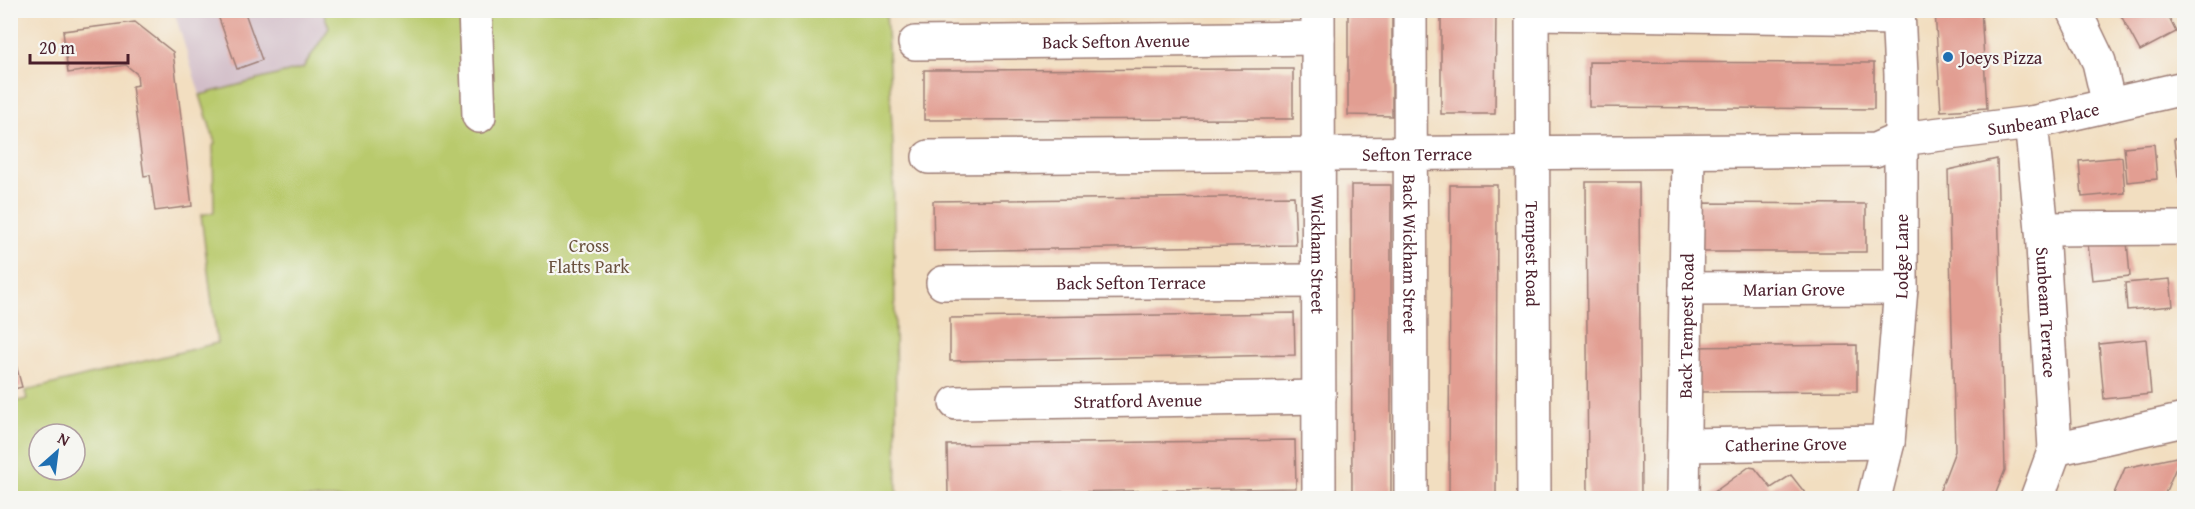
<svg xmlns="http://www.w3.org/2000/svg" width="2195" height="509" viewBox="0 0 2195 509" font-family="'Gentium Book Plus',serif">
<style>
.industrial{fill:#d2bdc8}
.green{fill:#b9ca6d;stroke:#82744c;stroke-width:1.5;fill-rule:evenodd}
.building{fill:#e29e92}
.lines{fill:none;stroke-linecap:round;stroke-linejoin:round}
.minor-casing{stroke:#9e7e76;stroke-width:36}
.minor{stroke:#fff;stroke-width:33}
.poi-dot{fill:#1f6fb2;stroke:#f6f6f2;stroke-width:2}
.labels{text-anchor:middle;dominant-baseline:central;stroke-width:4.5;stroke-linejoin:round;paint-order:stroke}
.street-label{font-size:18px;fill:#4a1f2b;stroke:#f6f6f2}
.poi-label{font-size:18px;fill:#4a1f2b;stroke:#f6f6f2;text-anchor:start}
.park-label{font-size:18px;fill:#6b523f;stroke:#f6f6f2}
</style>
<rect width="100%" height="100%" fill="#f6f6f2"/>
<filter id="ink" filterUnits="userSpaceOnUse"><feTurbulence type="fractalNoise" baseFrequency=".0167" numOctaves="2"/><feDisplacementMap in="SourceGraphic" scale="12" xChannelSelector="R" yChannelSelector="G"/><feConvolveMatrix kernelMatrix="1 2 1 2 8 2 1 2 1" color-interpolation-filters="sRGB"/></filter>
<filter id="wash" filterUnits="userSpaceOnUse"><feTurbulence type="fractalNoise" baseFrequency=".008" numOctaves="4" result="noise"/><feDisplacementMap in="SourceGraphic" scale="24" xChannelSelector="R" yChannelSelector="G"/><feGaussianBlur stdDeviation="1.35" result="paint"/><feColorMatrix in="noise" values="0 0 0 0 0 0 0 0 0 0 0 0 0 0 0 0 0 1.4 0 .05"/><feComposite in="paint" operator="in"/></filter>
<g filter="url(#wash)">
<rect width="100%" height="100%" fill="#f2dec0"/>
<path class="industrial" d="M174,11H323L329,28L303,68L200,95Z"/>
<path class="green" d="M323,11H886L893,146L897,498H11L10,403L27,399L25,391L217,343L201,215L214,212L213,146L215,143L200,95L303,68L329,28ZM39,434H75V470H39Z"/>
<g id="blocks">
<g class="building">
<path d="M216,10H244L262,60L237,69Z"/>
<path d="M1348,10H1392V116L1348,115Z"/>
<path d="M1441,10H1496L1495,114H1441Z"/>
<path d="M1935,10H1981L1987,108L1941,111Z"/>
<path d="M2118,10H2165L2176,32L2140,51Z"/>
<path d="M135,22L173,52L192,206L155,211L150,175L144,176L132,86L138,85L137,74L126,65L68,73L63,31Z"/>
<path d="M1589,62L1874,63V109L1589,107Z"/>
<path d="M1293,69V119L924,120V70Z"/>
<path d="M2184,138V176L2178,177L2174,139Z"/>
<path d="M2154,144L2157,179L2127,182L2124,147Z"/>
<path d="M2122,157L2125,193L2082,197L2079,161Z"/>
<path d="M1997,159L2005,470L1994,498H1937L1955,451L1948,170Z"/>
<path d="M1586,182H1639L1641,498H1588Z"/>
<path d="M1351,185H1391V498H1352Z"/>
<path d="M1450,185H1497L1496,498H1449Z"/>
<path d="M1294,196L1296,245L934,251L933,201Z"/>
<path d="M1693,203L1866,204V252H1693Z"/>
<path d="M2127,241L2130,276L2092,280L2088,244Z"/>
<path d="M2170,279L2173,306L2127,310L2125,283Z"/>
<path d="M1294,313L1295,355L950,361V318Z"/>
<path d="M2146,339L2151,394L2104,399L2099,344Z"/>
<path d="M10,343L22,387L10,390Z"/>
<path d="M1857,345V391L1689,392V347Z"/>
<path d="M1295,440L1296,488L948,494L947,445Z"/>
<path d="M2181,456L2163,498H2112L2125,468Z"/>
<path d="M1749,467L1755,468L1771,488L1791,475L1809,498H1706Z"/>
</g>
</g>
</g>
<g filter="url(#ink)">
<use href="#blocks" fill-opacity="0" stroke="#9e7e76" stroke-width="1.5"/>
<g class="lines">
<defs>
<g id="minor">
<path d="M475,10L479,116"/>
<path id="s1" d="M1318,10L1319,498"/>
<path id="s2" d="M1410,10L1411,498"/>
<path id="s3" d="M1532,10L1534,498"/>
<path d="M2074,10L2099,62L2109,105"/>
<path d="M1532,13L1898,18"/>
<path id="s4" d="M915,43L1318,38"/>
<path id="s5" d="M2031,123L2042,229L2055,449L2037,498"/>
<path id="s6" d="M929,157L1875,150L1900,139L2031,123L2184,88"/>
<path d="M2042,229L2184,228"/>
<path id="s7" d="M943,283L1318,281"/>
<path id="s8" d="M1686,289L1901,288"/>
<path id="s9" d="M956,403L1319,397"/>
<path id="s10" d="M1684,445L1888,442"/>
<path d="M2055,449L2184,420"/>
<path id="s11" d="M1683,498L1688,152"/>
<path id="s12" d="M1874,498L1888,442L1901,288V75L1898,10"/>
</g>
</defs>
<use href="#minor" class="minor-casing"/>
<use href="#minor" class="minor"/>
</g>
</g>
<circle class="poi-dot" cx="1948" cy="57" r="6"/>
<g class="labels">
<g class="street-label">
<text stroke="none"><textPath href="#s4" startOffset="201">Back Sefton Avenue</textPath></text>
<text stroke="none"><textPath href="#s6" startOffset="1118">Sunbeam Place</textPath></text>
<text stroke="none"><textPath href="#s6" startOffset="488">Sefton Terrace</textPath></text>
<text stroke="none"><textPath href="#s1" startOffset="244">Wickham Street</textPath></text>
<text stroke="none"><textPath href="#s2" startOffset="244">Back Wickham Street</textPath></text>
<text stroke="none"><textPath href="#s3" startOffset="244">Tempest Road</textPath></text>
<text stroke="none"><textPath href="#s12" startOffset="244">Lodge Lane</textPath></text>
<text stroke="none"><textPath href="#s7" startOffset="188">Back Sefton Terrace</textPath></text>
<text stroke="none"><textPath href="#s8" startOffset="108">Marian Grove</textPath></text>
<text stroke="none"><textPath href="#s5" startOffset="190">Sunbeam Terrace</textPath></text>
<text stroke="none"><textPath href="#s11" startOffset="172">Back Tempest Road</textPath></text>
<text stroke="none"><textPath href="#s9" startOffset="182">Stratford Avenue</textPath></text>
<text stroke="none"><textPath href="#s10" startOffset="102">Catherine Grove</textPath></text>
</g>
<g class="poi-label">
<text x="1960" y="57">Joeys Pizza</text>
</g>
<g class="park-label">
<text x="589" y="245">Cross<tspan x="589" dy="21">Flatts Park</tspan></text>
</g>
</g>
<rect width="2195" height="509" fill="none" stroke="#f6f6f2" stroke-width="36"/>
<g transform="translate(57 452) rotate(28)"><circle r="28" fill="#f6f6f2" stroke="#b1a0a2" stroke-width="1.5"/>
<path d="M0-4.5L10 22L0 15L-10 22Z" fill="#1f6fb2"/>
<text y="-9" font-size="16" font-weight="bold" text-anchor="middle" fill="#4a1f2b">N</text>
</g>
<path d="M30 54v9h98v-9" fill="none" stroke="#4a1f2b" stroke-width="3"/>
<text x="39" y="54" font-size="18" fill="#4a1f2b" stroke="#f6f6f2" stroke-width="4.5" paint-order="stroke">20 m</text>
</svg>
